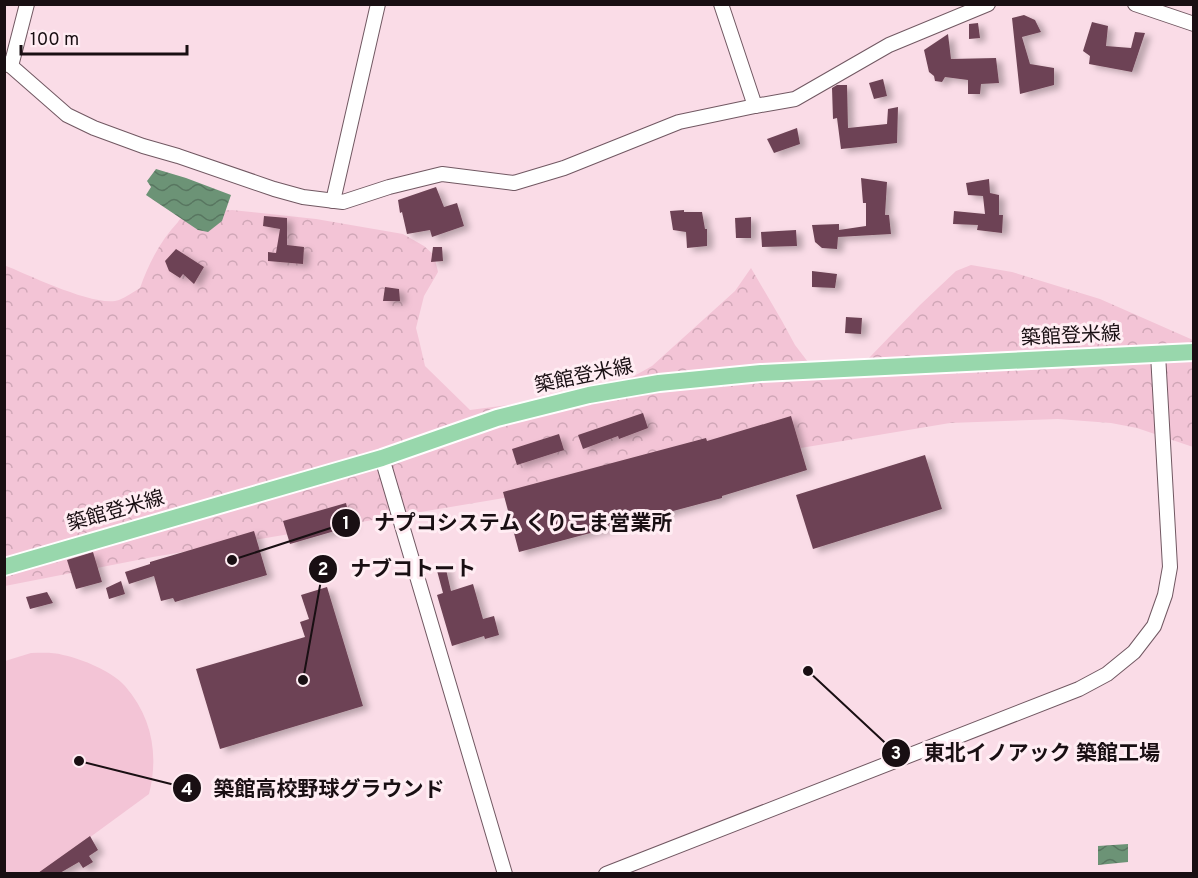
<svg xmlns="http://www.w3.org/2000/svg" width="1198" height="878" viewBox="0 0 1198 878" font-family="Overpass,'Noto Sans JP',sans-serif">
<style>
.green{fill:#f3c4d6}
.forest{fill:url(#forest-crowns)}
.water{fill:url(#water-waves)}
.building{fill:#6d4354;filter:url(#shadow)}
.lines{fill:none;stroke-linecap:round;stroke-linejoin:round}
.minor-casing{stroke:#715862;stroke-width:16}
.major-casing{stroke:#fff;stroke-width:20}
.minor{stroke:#fff;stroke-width:14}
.major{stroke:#98d7ac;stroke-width:16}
.labels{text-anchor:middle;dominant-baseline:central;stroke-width:6;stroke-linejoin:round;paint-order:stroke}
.street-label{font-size:20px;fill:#190f13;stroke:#ffedf3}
.leader{fill:none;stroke:#190f13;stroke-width:2}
.callout-dot{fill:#190f13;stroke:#ffedf3;stroke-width:2}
.mark-label{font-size:18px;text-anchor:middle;font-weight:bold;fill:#fff}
.callout-label{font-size:21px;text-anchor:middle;font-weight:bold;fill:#190f13;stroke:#ffedf3;stroke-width:6;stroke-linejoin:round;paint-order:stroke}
</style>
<defs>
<pattern id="forest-crowns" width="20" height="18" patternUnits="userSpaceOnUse" patternTransform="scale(1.5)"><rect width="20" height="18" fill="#f3c4d6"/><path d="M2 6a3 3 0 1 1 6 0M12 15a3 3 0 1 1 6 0" fill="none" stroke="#d0a7b7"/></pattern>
<pattern id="water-waves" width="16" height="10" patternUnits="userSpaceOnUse" patternTransform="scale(1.5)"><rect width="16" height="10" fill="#6c9376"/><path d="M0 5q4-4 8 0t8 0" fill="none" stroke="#587660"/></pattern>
<filter id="shadow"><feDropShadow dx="6" dy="3.5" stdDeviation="3" flood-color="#0004"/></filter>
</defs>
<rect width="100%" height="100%" fill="#fadce7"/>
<path class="green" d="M31,653C41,653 53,652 63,655C82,659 112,671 125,686C152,717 159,755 149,794L41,873L5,874V661Z"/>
<path class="forest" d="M232,210L316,219L403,234L424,246L434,255L438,272L424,296L416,328L419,340L425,366L470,410L530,402L600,395L652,366L735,291L751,268L782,321L795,345L808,362L820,370H844L869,358L920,305L956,271L971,265L1012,272L1100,299L1193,340V447L1137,428L1111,423L1058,419L950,423L153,557L5,586L4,265C29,275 96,308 119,300C126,297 133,292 140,288C148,265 160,241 178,222C178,221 184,215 184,215C194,210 221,211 232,210Z"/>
<g class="water">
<path d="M156,169L186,178L231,195L222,221L208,232L198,230L146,195L151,187L147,181Z"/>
<path d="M1128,844V862L1098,865V846Z"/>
</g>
<g class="building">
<path d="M1024,15L1035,20L1041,32L1022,37L1030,64L1054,68V85L1020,94L1012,18Z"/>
<path d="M1092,22L1108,26L1106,46L1131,48L1135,32L1145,33L1132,72L1089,64L1090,56L1083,51Z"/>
<path d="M978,23L980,38L969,39V24Z"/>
<path d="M948,34L951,59L996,58L999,83L981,84L980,94H968V80L945,77L942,82L935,81L934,76L929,72L924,50Z"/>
<path d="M883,79L887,96L874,99L869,83Z"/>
<path d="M837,85H847L848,128L887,124L888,109L898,107L897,143L841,149L837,118L833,119L832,88Z"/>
<path d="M797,128L800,144L774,153L767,139Z"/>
<path d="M861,178L887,182L885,215H889L891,234L838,237L837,249L822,248L815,242L812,225L839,224V230L866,226V203H863Z"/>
<path d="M989,179L990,193L999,195V215H1003L1002,233L977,230L978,225L953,224L954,211L985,214L983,196L968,195L966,183Z"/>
<path d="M436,187L444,207L457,203L464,226L432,237L430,230L407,234L402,212L400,213L398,200Z"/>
<path d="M684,210V212H702L705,229H707V246L687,248L686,232L673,230L670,211Z"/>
<path d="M264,216L287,218V245L304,247L303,264L268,261V252L276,253L280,229L263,226Z"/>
<path d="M751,217V238H736L735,218Z"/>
<path d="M796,230L797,246L762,247L761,232Z"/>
<path d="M433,247H442L443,261L431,262Z"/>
<path d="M176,249L204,267L194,284L183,274L180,278L169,271L165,261Z"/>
<path d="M812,271L837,274L835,288L812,287Z"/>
<path d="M385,287L399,289L400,301H383Z"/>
<path d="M846,317L862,318L861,334L845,333Z"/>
<path d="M643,413L648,428L619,439L618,436L583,449L578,435Z"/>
<path d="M791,416L807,470L722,496V498L519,552L503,492L706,438L707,441Z"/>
<path d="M559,434L564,450L517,465L512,449Z"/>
<path d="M925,455L942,509L813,549L796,495Z"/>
<path d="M346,503L352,526L290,544L283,521Z"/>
<path d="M254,531L267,575L175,602L173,598L161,601L154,576L129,584L125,572L150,564V562Z"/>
<path d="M93,552L102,582L76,589L67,560Z"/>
<path d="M445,565L451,591L473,584L483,619L494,616L499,635L485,639L484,636L452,646L437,595L443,593L436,567Z"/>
<path d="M121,581L125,594L109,599L106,588Z"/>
<path d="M327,587L363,706L220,749L196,669L305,637L300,622L309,619L301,595Z"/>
<path d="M47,592L53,603L30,609L26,597Z"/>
<path d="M90,836L98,850L89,856L93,862L83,868L79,862L60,873H38Z"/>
</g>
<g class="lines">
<defs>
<g id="minor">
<path d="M721,4L755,106"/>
<path d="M1135,4L1194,24"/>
<path d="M4,63L11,66L67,115L94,128L143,146L178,156L274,189L303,197L343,202L389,187L442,174L514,183L564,168L679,122L755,106L795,99L889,45L988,4"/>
<path d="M11,66L27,4"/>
<path d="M333,201L378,4"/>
<path d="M382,458L505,874"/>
<path d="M606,874L1079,689L1107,674L1134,652L1154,626L1165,595L1170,567L1158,354"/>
</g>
<path id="major" d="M4,567L382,458L497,418L589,395L659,383L761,373L1194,352"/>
</defs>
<use href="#minor" class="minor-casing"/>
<use href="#major" class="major-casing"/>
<use href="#minor" class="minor"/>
<use href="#major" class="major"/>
</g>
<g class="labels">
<g class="street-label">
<text transform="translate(1071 337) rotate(-3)">築館登米線</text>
<text transform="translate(584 377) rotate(-12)">築館登米線</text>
<text transform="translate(116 512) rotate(-16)">築館登米線</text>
</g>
</g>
<path class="leader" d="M232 560L346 523M303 680L323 569M808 671L896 753M79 761L187 788"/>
<g class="callout-dot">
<circle cx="232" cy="560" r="6"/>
<circle cx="303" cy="680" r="6"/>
<circle cx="808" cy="671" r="6"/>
<circle cx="79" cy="761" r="6"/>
<circle cx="346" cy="523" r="15"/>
<circle cx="323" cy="569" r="15"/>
<circle cx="896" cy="753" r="15"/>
<circle cx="187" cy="788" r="15"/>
</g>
<g class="mark-label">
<text x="346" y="529">1</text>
<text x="323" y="575">2</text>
<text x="896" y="759">3</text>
<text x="187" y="795">4</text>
</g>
<g class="callout-label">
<text x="523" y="530">ナプコシステム くりこま営業所</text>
<text x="413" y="576">ナブコトート</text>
<text x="1042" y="760">東北イノアック 築館工場</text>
<text x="329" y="796">築館高校野球グラウンド</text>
</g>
<rect width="1198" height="878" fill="none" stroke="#190f13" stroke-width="12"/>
<path d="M21 45v9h166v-9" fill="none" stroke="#190f13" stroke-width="3"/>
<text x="30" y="45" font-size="18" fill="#190f13" stroke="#ffedf3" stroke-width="4.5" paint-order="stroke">100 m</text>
</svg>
